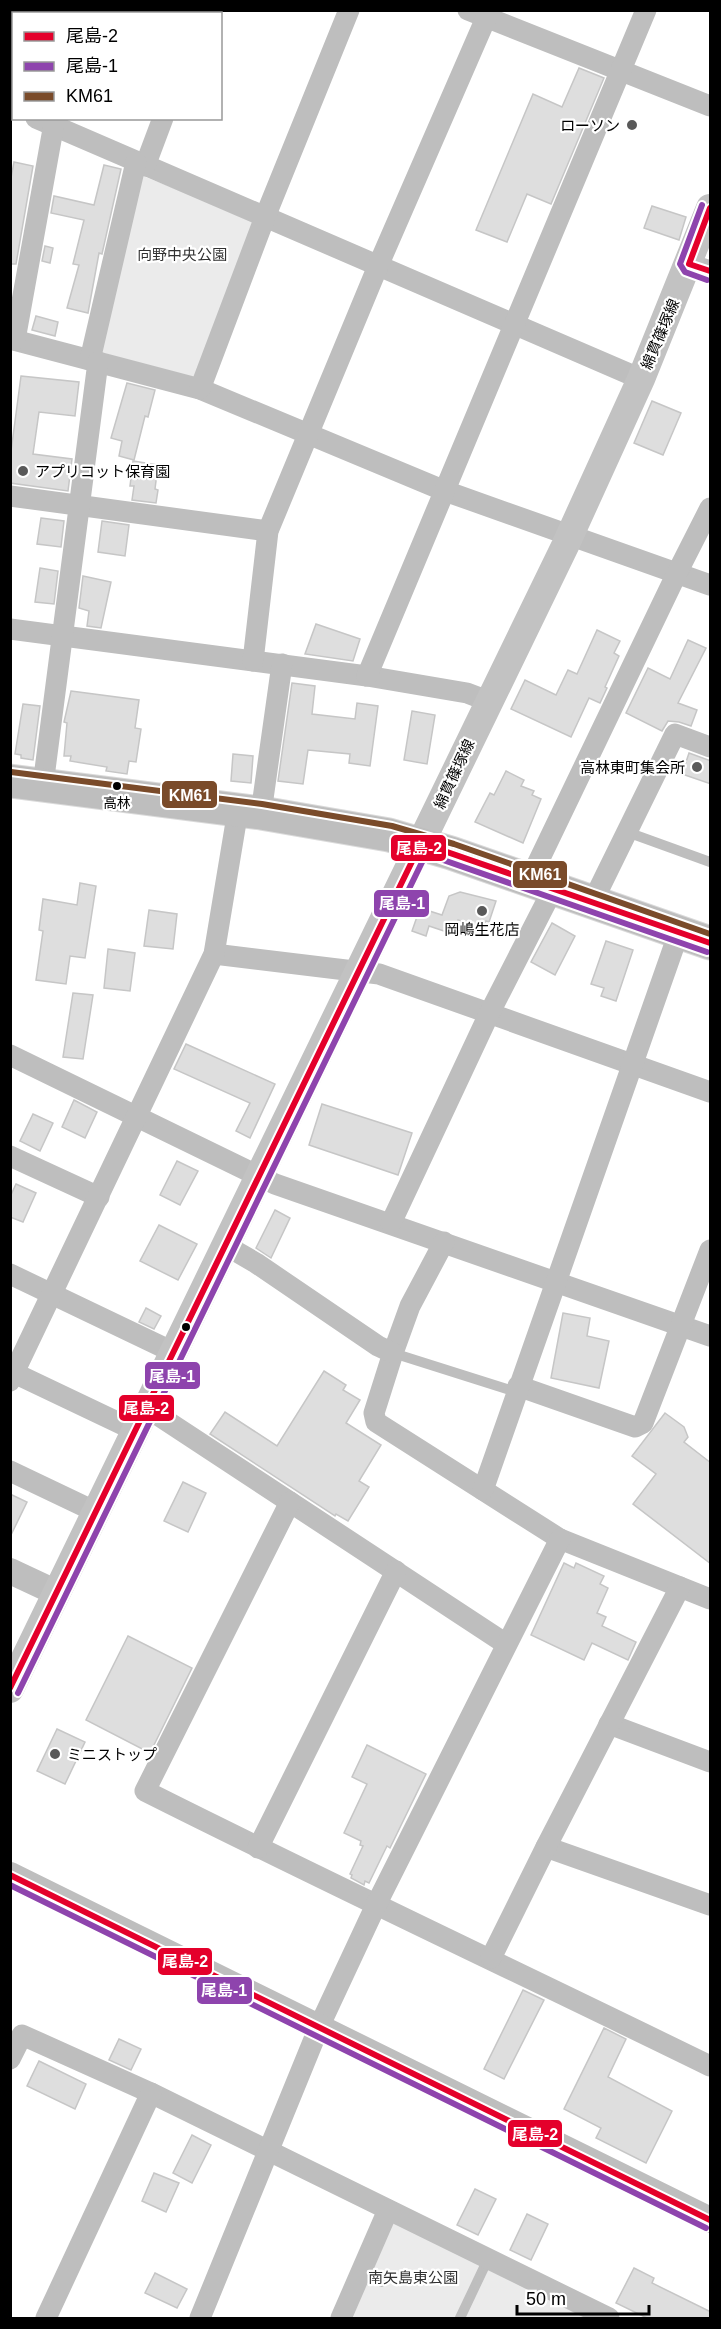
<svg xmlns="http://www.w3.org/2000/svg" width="721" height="2329" viewBox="0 0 721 2329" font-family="Arial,'Noto Sans JP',sans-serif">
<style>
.green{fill:#ebebeb}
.building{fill:#dedede;stroke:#c6c6c6;stroke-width:1.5}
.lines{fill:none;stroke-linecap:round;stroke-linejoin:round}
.trunk-casing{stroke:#dbdbdb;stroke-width:35}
.service{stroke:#bebebe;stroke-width:10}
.minor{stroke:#bebebe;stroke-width:21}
.tertiary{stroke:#bebebe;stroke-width:26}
.secondary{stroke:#c2c2c2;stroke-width:28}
.trunk{stroke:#bebebe;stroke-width:33}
.bus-1-casing{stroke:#fff;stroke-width:10}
.bus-2-casing{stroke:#fff;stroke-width:10}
.bus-3-casing{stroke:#fff;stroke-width:10}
.bus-1{stroke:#e4002b;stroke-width:6}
.bus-2{stroke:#8e44ad;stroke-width:6}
.bus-3{stroke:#7a4b2a;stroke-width:6}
.poi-dot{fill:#595959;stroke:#fff;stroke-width:2}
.bus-dot{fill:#000;stroke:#fff;stroke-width:2}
.labels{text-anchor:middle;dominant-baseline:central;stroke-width:4.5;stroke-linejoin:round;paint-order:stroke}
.bus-label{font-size:14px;fill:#000;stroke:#fff}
.poi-label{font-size:15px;fill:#000;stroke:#fff;text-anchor:end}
.park-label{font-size:15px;fill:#313131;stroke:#fff}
.street-label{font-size:15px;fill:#000;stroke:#fff}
.line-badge{stroke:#fff;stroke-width:2}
.badge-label{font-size:16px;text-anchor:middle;font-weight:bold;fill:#fff}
</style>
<rect width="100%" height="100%" fill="#fff"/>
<g class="green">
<path d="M143,176L255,221L196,381L97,351Z"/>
<path d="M392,2219L589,2318H347Z"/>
</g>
<g class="building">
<path d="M579,68L604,78L551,204L527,194L507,242L476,230L533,94L562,107Z"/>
<path d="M14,162L33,166L16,264H10V183Z"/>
<path d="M104,165L121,169L102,254L99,253L88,313L67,308L79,265L73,264L84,220L51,213L54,196L94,205Z"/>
<path d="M652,206L686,217L679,240L644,228Z"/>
<path d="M45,246L53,248L50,263L42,261Z"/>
<path d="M36,316L58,322L55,336L32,330Z"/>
<path d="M21,376L79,382L75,416L39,412L33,454L72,459L68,491L10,483V459Z"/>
<path d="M127,383L155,390L148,417L145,416L134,460L119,456L122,441L111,438Z"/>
<path d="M652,401L681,413L663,455L634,443Z"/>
<path d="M133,461L158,465L155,489L158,490L156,503L132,500L134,486H130Z"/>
<path d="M41,518L64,521L61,547L37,544Z"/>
<path d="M102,521L129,525L125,556L98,552Z"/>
<path d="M40,568L58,571L54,604L35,602Z"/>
<path d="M83,576L111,582L101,628L87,626L89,611L79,608Z"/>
<path d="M316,624L360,639L353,661L305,654Z"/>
<path d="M597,630L620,641L614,653L619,656L605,687L607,688L600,703L589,698L571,737L511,709L525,680L556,695L568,670L577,674Z"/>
<path d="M688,640L706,648L678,703L697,710L691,726L679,722L668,721L662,731L626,713L648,668L670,679Z"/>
<path d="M292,683L315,686L312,714L355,719L357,703L378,706L370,766L349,763L350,754L308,750L303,784L278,781Z"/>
<path d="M71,691L139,700L135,728L141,729L136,762L129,761L127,774L106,771L107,767L70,761L71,756H64L67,723L64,722Z"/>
<path d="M23,704L40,706L33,760L21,758V755L15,754Z"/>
<path d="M412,711L435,715L427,764L404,760Z"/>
<path d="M689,753L711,761V784L682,774Z"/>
<path d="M233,754L253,756L251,783L231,781Z"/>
<path d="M506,771L524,780L521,786L534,791L532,795L541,799L523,843L475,822L490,793L494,795Z"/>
<path d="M80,883L96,886L85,958L70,956L66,984L36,980L43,931L39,930L43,899L77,905Z"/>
<path d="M460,892L496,901L489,922L486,921L483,929L458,920L453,934L429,926L426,936L412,931L420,908L442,915L449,896Z"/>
<path d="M149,910L177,914L173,949L144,946Z"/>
<path d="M552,923L575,936L555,975L531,962Z"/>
<path d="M606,941L633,950L616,1001L601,996L604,988L591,984Z"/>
<path d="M108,949L135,953L130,991L104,988Z"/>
<path d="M73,993L93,995L83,1059L63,1057Z"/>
<path d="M186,1044L275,1084L250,1138L236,1131L250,1103L174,1069Z"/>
<path d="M74,1100L97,1112L85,1138L62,1127Z"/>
<path d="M322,1104L412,1133L398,1175L309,1145Z"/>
<path d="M33,1114L53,1123L40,1151L20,1141Z"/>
<path d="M177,1161L198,1171L180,1205L160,1195Z"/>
<path d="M16,1184L36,1193L23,1222L10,1217V1197Z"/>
<path d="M275,1210L290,1218L271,1258L256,1248Z"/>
<path d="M159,1225L197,1244L178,1280L140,1261Z"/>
<path d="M146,1308L161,1316L154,1329L139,1322Z"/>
<path d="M563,1313L590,1318L587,1336L609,1341L599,1388L551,1378Z"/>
<path d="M324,1371L346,1385L343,1390L360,1400L346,1423L381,1445L359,1481L369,1487L348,1521L336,1514L335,1516L210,1434L225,1412L277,1446Z"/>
<path d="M665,1413L684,1427L688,1437L684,1442L711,1463V1564L633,1504L656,1474L632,1456Z"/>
<path d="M183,1482L206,1493L188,1532L164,1521Z"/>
<path d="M10,1494L27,1502L10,1537Z"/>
<path d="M564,1563L574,1568L576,1563L604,1576L600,1584L608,1588L597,1613L606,1617L602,1626L636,1642L628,1660L592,1643L584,1660L531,1635Z"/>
<path d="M128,1636L192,1668L150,1753L86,1720Z"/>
<path d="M57,1729L85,1742L65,1784L37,1771Z"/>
<path d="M367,1745L426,1774L390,1848L387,1846L369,1883L365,1881L364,1885L351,1878L352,1875L350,1874L363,1846L360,1845L361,1841L344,1833L367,1784L352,1777Z"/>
<path d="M523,1990L544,2000L504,2079L484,2069Z"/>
<path d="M604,2028L626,2039L608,2077L672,2111L646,2163L596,2138L601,2128L564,2109Z"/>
<path d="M119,2039L141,2049L131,2070L109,2060Z"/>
<path d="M39,2061L86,2084L75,2109L27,2086Z"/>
<path d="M192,2135L211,2145L192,2183L173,2173Z"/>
<path d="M154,2173L179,2183L166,2212L142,2201Z"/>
<path d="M475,2189L496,2199L478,2235L457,2225Z"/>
<path d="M527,2214L548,2224L531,2260L510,2250Z"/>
<path d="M634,2268L654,2278L652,2283L711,2312V2319H649L616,2303Z"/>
<path d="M155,2273L187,2289L177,2308L145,2293Z"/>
</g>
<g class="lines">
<defs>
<path id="trunk" d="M10,781L261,813L389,835L451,853L710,943"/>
</defs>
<use href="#trunk" class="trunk-casing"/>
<g class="service">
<path d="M627,832L710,862"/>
<path d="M393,1353L516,1392"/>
<path d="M360,2273L382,2282"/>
<path d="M460,2318L488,2259"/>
</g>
<g class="minor">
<path d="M468,10L710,106"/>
<path d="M84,14L85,10"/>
<path d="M204,14L206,10"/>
<path d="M10,108L14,109"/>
<path d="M36,118L641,379"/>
<path d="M145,166L163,118"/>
<path d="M689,264L710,271"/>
<path d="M10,339L200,389L445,491L710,585"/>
<path d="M15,340L55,118"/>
<path d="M90,360L136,162"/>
<path d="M200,389L265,217L349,10"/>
<path d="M10,496L268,531"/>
<path d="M10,629L367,676L467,693L488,701"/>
<path d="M253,661L268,531L378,266L486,18"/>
<path d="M367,676L646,10"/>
<path d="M43,785L98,362"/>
<path d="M261,813L282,664"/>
<path d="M530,879L677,573L710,508"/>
<path d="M593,901L675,734L710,747"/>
<path d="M214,954L379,974L710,1092"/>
<path d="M10,1055L275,1184L710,1336"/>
<path d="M10,1156L99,1197"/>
<path d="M391,1223L489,1014L554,887"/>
<path d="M444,1242L410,1306L393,1353L374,1413L376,1422L560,1539L710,1599"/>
<path d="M225,1245L256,1263L378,1346L393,1353"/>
<path d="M10,1274L173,1352"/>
<path d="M10,1371L136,1431"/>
<path d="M10,1381L214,954L238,810"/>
<path d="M518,1386L635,1427L643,1423L710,1250"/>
<path d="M147,1408L506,1644"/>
<path d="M10,1471L96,1512"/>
<path d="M483,1490L679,932"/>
<path d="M290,1502L145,1791C332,1885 522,1974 710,2066"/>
<path d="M609,1724L710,1762"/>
<path d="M546,1847L710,1905"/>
<path d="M258,1848L396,1571"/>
<path d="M491,1958L546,1847L680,1587"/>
<path d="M10,2059L22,2035L151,2093L609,2318"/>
<path d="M46,2318L151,2093"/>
<path d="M200,2318L319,2027L376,1905L560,1539"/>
<path d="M341,2318L388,2210"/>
</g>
<g class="tertiary">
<path d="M10,1571L57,1593"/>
<path d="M10,1875L710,2220"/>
</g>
<path class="secondary" d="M10,1689L565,546L641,379L710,208"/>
<use href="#trunk" class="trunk"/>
<defs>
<g id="bus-1">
<path d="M710,208L689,264L710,271"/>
<path d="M10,1688L421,843L710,943"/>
<path d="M10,1875L710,2220"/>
</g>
<g id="bus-2">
<path d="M702,205L680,264L685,272L707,280"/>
<path d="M18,1693L426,854L707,952"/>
<path d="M10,1885L706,2228"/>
</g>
<path id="bus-3" d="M11,772L262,804L392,826L454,844L710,934"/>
</defs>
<use href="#bus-1" class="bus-1-casing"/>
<use href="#bus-2" class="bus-2-casing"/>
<use href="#bus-3" class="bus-3-casing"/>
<use href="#bus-1" class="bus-1"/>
<use href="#bus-2" class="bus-2"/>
<use href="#bus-3" class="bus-3"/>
</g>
<g class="poi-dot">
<circle cx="632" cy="125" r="6"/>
<circle cx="23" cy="471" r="6"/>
<circle cx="697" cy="767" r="6"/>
<circle cx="482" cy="911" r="6"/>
<circle cx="55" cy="1754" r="6"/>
</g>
<g class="bus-dot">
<circle cx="117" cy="786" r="5"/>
<circle cx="186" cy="1327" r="5"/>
</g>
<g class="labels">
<g class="bus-label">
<text x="117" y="803">高林</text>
</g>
<g class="poi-label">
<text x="620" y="125">ローソン</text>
<text x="35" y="471" text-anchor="start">アプリコット保育園</text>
<text x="685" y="767">高林東町集会所</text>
<text x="482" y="929" text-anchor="middle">岡嶋生花店</text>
<text x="67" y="1754" text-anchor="start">ミニストップ</text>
</g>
<g class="park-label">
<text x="182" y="254">向野中央公園</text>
<text x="413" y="2277">南矢島東公園</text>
</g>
<g class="street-label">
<text transform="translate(660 334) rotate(-67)">綿貫篠塚線</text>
<text transform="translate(454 774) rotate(-65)">綿貫篠塚線</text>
</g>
</g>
<g class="line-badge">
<rect x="161" y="780" width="57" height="29" rx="6" fill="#7a4b2a"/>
<rect x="390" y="834" width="57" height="28" rx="6" fill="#e4002b"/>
<rect x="512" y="860" width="56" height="29" rx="6" fill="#7a4b2a"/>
<rect x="373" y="889" width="57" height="29" rx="6" fill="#8e44ad"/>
<rect x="144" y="1361" width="57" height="29" rx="6" fill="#8e44ad"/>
<rect x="118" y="1394" width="57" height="28" rx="6" fill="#e4002b"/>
<rect x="157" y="1947" width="56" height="29" rx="6" fill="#e4002b"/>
<rect x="196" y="1976" width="57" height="29" rx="6" fill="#8e44ad"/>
<rect x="507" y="2119" width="56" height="29" rx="6" fill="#e4002b"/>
</g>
<g class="badge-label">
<text x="190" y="801">KM61</text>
<text x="419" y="854">尾島-2</text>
<text x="540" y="880">KM61</text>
<text x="402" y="909">尾島-1</text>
<text x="172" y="1382">尾島-1</text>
<text x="146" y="1414">尾島-2</text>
<text x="185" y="1967">尾島-2</text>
<text x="224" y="1996">尾島-1</text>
<text x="535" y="2140">尾島-2</text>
</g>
<rect width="721" height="2329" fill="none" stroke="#000000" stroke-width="24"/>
<rect x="12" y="12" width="210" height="108" fill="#ffffff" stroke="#999999" stroke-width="1.5"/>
<rect x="24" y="32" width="30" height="9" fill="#e4002b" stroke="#999999" stroke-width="1.5"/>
<text x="66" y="42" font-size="18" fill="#000000">尾島-2</text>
<rect x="24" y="62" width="30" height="9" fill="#8e44ad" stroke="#999999" stroke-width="1.5"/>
<text x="66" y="72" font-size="18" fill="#000000">尾島-1</text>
<rect x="24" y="92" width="30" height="9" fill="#7a4b2a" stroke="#999999" stroke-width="1.5"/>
<text x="66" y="102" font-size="18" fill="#000000">KM61</text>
<path d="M517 2305v9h132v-9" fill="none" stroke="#000000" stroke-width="3"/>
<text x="526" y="2305" font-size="18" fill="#000000" stroke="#ffffff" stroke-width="4.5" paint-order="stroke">50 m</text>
</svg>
